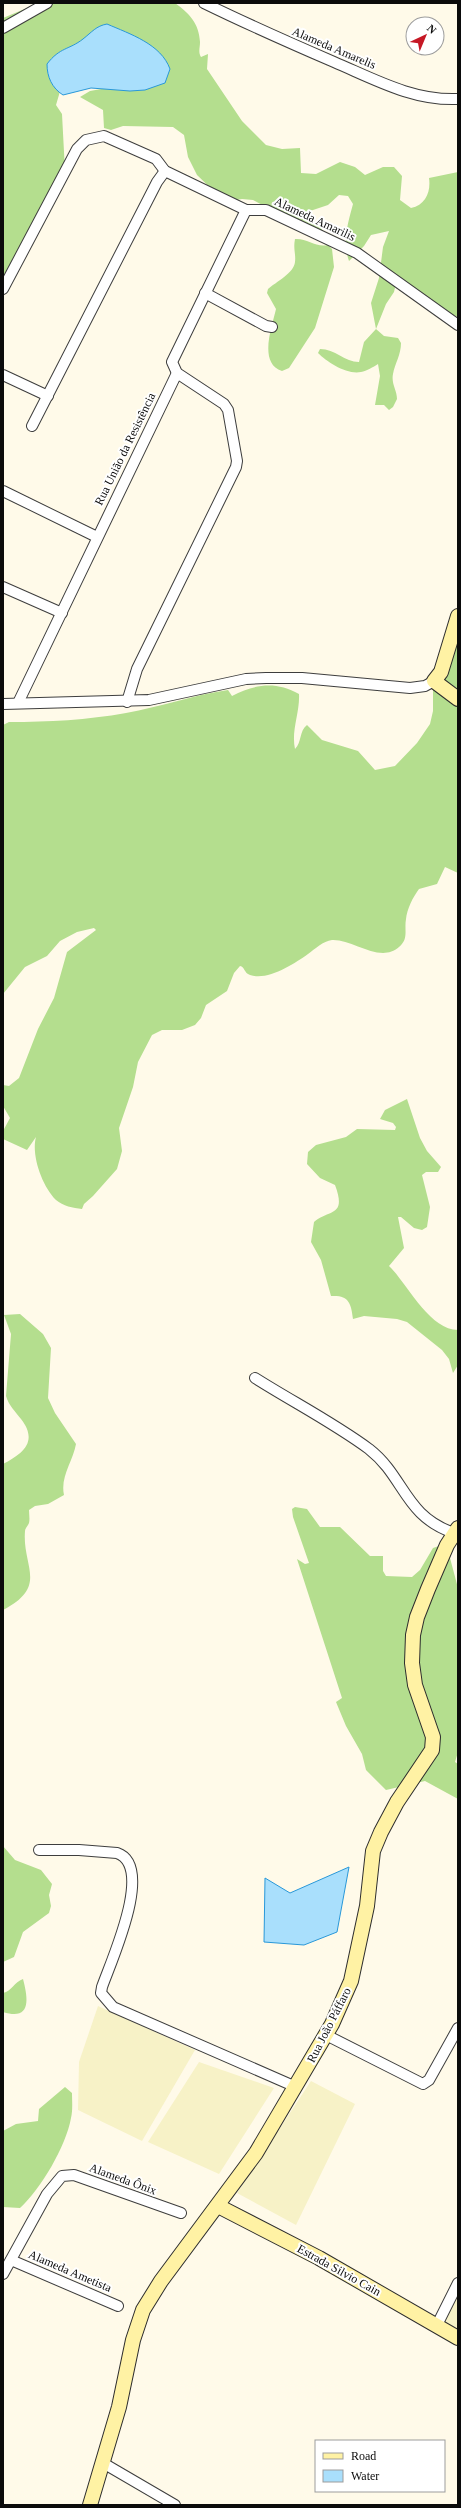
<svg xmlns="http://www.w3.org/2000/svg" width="461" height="2508" viewBox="0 0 461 2508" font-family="Georgia,serif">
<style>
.farmland{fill:#f7f2c7}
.forest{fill:#b4de8e}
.water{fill:#a9dffc;stroke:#2998d9}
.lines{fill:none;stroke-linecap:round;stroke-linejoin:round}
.street-casing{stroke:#3e3e3e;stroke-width:12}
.secondary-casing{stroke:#2d2d2d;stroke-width:16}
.street{stroke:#fff;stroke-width:10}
.secondary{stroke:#fff2a4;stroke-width:14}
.labels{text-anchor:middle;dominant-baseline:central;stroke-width:4;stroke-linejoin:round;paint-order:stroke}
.street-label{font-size:12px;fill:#0b0b0b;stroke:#fff}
</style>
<rect width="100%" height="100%" fill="#fffae9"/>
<g class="farmland">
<path d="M98,2006L195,2050L142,2141L78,2110L79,2062Z"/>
<path d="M199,2062L274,2088L219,2174L148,2142Z"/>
<path d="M311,2081L355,2104L296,2225L237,2193Z"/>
<path d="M458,2295V2329L444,2322Z"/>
</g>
<g class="forest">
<path d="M39,3H175C189,13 199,23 200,42C200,48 198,52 201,57L208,54L207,69L242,121L266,145L282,149L300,148L301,173L316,174L340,162L355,167L365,175L383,167H394L402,176L400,200L411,208C426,205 431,191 429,178L458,172V317L435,307L396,283L394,292L386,304L376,329L384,336L398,338L401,343C401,355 395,363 393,374C391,384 397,390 397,399L393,407L389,410L384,405H375L380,376L378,364C373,367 367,371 361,372C347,375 327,362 318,353L320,349C335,349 345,362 359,362L364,342L376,329L371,303L379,278L383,247L389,231L371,235L364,246L349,261C342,241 348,223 353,204L348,196L339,195L328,205L310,211L311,217L326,234L294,222L253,200L242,199L225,202L197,175L188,157L184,135L173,127L123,126L111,130L104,128L103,110L80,97L90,91L146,81L61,88L56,105L62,114L65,171L3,286V18Z"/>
<path d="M295,239C307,238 316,248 328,245L332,249L334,267L315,328L289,368L282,371C258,363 272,327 276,309L267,293L268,289C276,282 294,273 295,262C296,254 293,249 295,239Z"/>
<path d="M458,614V873L445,867L437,884L419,889C413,897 407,909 406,919C404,930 409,939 399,947C380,964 353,939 332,940C323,941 315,949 308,954C294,964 268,981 250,975C244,973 245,967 240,966L234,973L227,991L206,1005L201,1018L195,1025L182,1030H162L152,1035L138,1062L133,1087L119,1128L122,1151L117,1169L93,1196L84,1204L82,1209C73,1208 63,1206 56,1200C42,1186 31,1155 36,1137L27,1150L3,1139V1131L10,1118L3,1106V1085L9,1086L19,1078L38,1029L54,998L67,952L96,930L94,928L77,932L60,941L47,956L25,967L3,994V725L9,722C49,722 87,720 126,713C160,707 193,695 228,690L232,696C255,684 276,681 299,694C300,712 291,731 295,749C302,742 299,731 307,725L322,740L358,751L375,770L395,766L417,743L430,724L433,711V673L450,628Z"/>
<path d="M407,1099L420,1138L427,1151L441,1167L438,1172H426L422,1175L430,1207L427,1227L422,1230L414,1228L401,1217H398L404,1248L389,1266C407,1283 429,1330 458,1330V1365L453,1373L449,1359L442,1350L407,1322L397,1319L364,1316L353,1319C351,1303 349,1295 331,1296L321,1260L311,1242L314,1222C329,1209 347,1217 335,1185L320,1178L307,1164L308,1152L316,1145L346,1137L357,1129L395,1130L396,1127L393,1123L380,1119L385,1110Z"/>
<path d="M20,1314L43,1334L51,1348L48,1398L55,1413L76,1444C73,1461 60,1477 64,1495L48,1504L35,1506L29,1510C29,1514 30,1519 29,1523C28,1526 25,1528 25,1531C22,1567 49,1586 3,1610V1464C22,1454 39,1442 21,1419C15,1411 9,1406 6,1396L11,1334L4,1315Z"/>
<path d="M295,1507L307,1509L320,1527H340L370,1556H383V1571L386,1576L412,1577L420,1570L433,1548L439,1546L450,1558L458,1588V1752L455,1762L458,1764V1799L425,1781L386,1790L366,1770L362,1754L346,1726L336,1702L342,1698L297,1559L305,1564L309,1563L293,1517L292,1509Z"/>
<path d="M3,1846L15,1860L41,1870L52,1884L49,1895L51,1906L49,1913L23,1932L14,1957L3,1962Z"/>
<path d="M23,1979C28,1998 32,2021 3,2012V1993C12,1991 14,1982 23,1979Z"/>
<path d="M65,2087L72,2093C72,2101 73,2110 71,2118C66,2146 41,2189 20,2208L3,2207V2131L16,2124L38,2121L39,2109Z"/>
</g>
<g class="water">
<path d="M107,24C130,34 161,44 170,69L165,83L145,90L130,91L91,88L63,95C52,88 47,77 47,64C60,47 69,50 83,39C92,32 96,26 107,24Z"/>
<path d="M349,1867L337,1932L304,1945L264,1942L265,1878L290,1893Z"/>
</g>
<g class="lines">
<defs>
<g id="street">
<path d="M204,3C247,24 290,43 334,62C374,79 413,101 458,99"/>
<path d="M3,28L47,3"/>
<path d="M3,289L77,149L86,140L104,136L156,159L165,171L246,210H266L357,253L458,325"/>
<path d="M205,293L266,326L272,327"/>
<path d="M3,375L48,396"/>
<path d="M32,426L157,182L165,171"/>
<path d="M3,491L97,537"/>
<path d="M3,587L62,613"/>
<path d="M127,702L137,669L236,467L237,461L228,410L224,404L177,373L172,362L246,210"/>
<path d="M18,703L177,373"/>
<path d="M3,704L149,700L246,679L266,678H302L410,688L425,686L434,681"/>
<path d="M255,1378C293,1402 334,1423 369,1449C405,1477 404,1516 454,1533"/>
<path d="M39,1850H79L117,1853C155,1866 111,1961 102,1987L101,1993L113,2007L296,2087"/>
<path d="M326,2035L423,2084L429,2080L458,2028"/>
<path d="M11,2260L118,2306"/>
<path d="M3,2274L47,2194L62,2176L74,2175L181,2213"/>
<path d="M437,2325L458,2283"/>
<path d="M103,2463L175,2505"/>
</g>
<g id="secondary">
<path d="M458,616L441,672L434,681L458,699"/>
<path d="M218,2206L319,2258L458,2338"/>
<path d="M90,2505L119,2407L133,2340L143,2310L161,2281L256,2153L332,2024L351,1981L367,1906L373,1851L381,1832L397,1802L432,1750L433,1737L415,1685L412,1663L413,1635L417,1617L428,1589L447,1545L458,1528"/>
</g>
</defs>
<use href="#street" class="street-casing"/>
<use href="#secondary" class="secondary-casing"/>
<use href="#street" class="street"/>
<use href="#secondary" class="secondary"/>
</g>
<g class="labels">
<g class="street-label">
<text transform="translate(334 48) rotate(23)">Alameda Amarelis</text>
<text transform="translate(315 219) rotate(25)">Alameda Amarilis</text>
<text transform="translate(125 449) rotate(-64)">Rua União da Resistência</text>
<text transform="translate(329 2025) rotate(-63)">Rua João Páffaro</text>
<text transform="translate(123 2179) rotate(20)">Alameda Ônix</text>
<text transform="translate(339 2270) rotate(29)">Estrada Silvio Cain</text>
<text transform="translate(70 2271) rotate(23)">Alameda Ametista</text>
</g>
</g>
<rect width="461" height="2508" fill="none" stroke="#0b0b0b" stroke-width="8"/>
<rect x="315" y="2440" width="130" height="52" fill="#ffffff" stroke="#9d9d9d"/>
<rect x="323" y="2453" width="20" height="6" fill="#fff2a4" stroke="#9d9d9d"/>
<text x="351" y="2460" font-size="12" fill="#0b0b0b">Road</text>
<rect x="323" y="2470" width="20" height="12" fill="#a9dffc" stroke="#9d9d9d"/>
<text x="351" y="2480" font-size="12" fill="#0b0b0b">Water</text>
<g transform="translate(425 36) rotate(44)"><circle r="19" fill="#ffffff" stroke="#9d9d9d"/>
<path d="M0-3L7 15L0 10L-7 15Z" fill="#c61825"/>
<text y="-6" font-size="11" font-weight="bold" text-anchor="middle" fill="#0b0b0b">N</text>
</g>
</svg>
